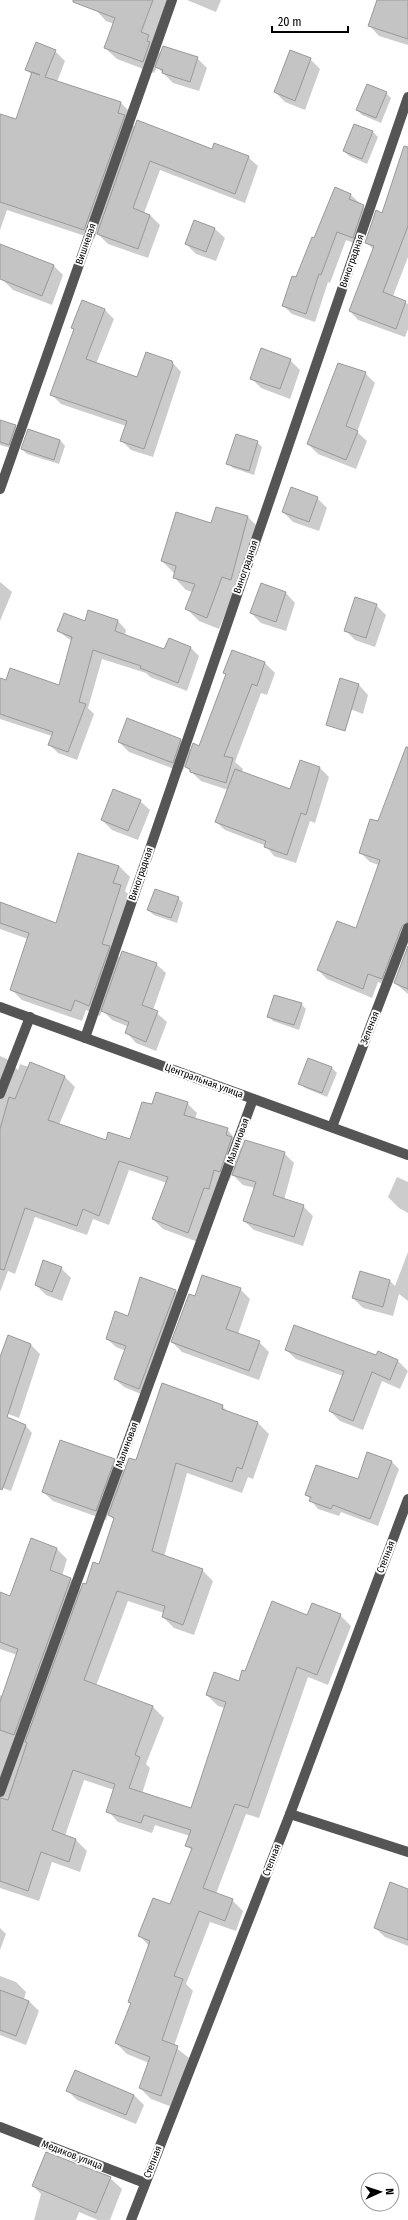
<svg xmlns="http://www.w3.org/2000/svg" width="408" height="2220" viewBox="0 0 408 2220" font-family="'Fira Sans Condensed',sans-serif">
<style>
.shadow{fill:#0003}
.building{fill:#c4c4c4;stroke:#999}
.lines{fill:none;stroke-linecap:round;stroke-linejoin:round}
.minor{stroke:#555;stroke-width:10}
.labels{text-anchor:middle;dominant-baseline:central;stroke-width:4;stroke-linejoin:round;paint-order:stroke}
.street-label{font-size:10px;fill:#000;stroke:#fff}
</style>
<rect width="100%" height="100%" fill="#fff"/>
<g class="shadow">
<path d="M98,0H168L158,51L161,54L197,58L207,68L199,91L173,83L157,67L154,73L117,59L105,48L114,24L106,21L95,9Z"/>
<path d="M187,0H221L216,12Z"/>
<path d="M378,0H408V45L379,36L370,26Z"/>
<path d="M55,51L65,61L57,82L121,103L131,113L129,121L135,127L213,150L248,157L258,166L245,203L160,170L144,213L150,215L160,225L148,258L108,244L97,233L94,239L7,210L0,230V115L16,121L32,75L26,69Z"/>
<path d="M310,59L320,69L305,110L285,102L275,92Z"/>
<path d="M386,93L391,98L381,123L362,115L357,110Z"/>
<path d="M355,125L373,132L378,137L367,164L349,156L344,151Z"/>
<path d="M408,162V257L393,296L408,304V329L405,337L358,320L350,311L374,250L366,242L383,214Z"/>
<path d="M351,195L372,215L362,246L346,240L330,283L328,282L315,322L292,314L283,305L315,239Z"/>
<path d="M195,221L215,229L225,238L216,261L196,254L186,244Z"/>
<path d="M54,266L63,275L52,305L13,290L3,280Z"/>
<path d="M104,309L114,319L96,364L138,378L172,362L181,372L153,457L131,450L121,440L126,426L61,404L52,395L74,330L72,328Z"/>
<path d="M290,360L300,370L290,399L261,388L251,378Z"/>
<path d="M365,373L375,383L357,432L367,441L356,469L318,454L308,444Z"/>
<path d="M0,421L15,426L20,431L14,449L0,445Z"/>
<path d="M60,440L65,446L59,464L27,454L22,449Z"/>
<path d="M257,442L262,447L254,475L233,468L228,463Z"/>
<path d="M317,498L327,508L319,531L293,522L283,512Z"/>
<path d="M216,508L248,517L260,529L219,629L199,621L187,609L193,592L186,590L174,577V573L162,561L212,524Z"/>
<path d="M0,582L12,592L0,621Z"/>
<path d="M286,593L295,603L286,631L261,623L251,613Z"/>
<path d="M376,605L386,615L375,647L355,640L345,630Z"/>
<path d="M118,621L126,630L125,635L165,651L191,648L199,656L187,691L150,677L146,673L102,659L88,708L94,714L77,760L58,753L50,745L52,736L0,719V679L60,686L72,641L58,631L86,622Z"/>
<path d="M233,651L265,663L275,673L267,695L261,693L235,762L243,769L242,772L290,791L300,762L320,768L329,777L315,823L310,821L296,863L274,856L266,846L225,830L216,822L228,790L201,781L185,766L182,772L129,752L119,742L180,739L192,751L200,747L227,675L225,673Z"/>
<path d="M359,685L368,695L363,714L345,707Z"/>
<path d="M408,771V943L391,987L378,982L372,998L327,979L318,970L357,930L379,865L370,862L360,852Z"/>
<path d="M140,801L150,810L138,840L112,830L102,820Z"/>
<path d="M119,866L130,877L125,891L131,897L113,951L120,958L156,964L166,973L153,1010L167,1022L156,1051L136,1043L127,1033L129,1027L112,1020L102,1010L100,1016L86,1010L82,1021L22,1000L11,989L28,939L0,929V902L56,924Z"/>
<path d="M178,898L183,903L177,923L154,915L148,910Z"/>
<path d="M408,949V994L395,983Z"/>
<path d="M301,1004L306,1009L299,1030L273,1021L268,1016Z"/>
<path d="M0,1056L7,1059L18,1070L20,1064L29,1067L30,1063L65,1077L75,1087L59,1125L107,1141L131,1140L152,1106L187,1103L197,1113L195,1119L227,1129L243,1149L284,1153L294,1163L284,1200L303,1206L313,1216L303,1246L254,1230L244,1221L255,1188L243,1185L232,1174L229,1181L224,1180L198,1242L163,1229L153,1219L167,1183L129,1170L109,1225L93,1219L87,1235L35,1217L15,1274L8,1271L0,1292Z"/>
<path d="M309,1059L332,1068L337,1073L327,1097L305,1088L300,1083Z"/>
<path d="M397,1177L408,1182V1213L399,1208L388,1197Z"/>
<path d="M408,1252V1301L399,1294L393,1316L363,1308L353,1298L390,1281L395,1286Z"/>
<path d="M61,1268L71,1278L62,1301L46,1295L36,1285Z"/>
<path d="M141,1279L176,1291L185,1299L148,1397L124,1387L115,1379L126,1351L116,1347L107,1339L128,1317Z"/>
<path d="M240,1289L250,1299L238,1334L259,1342L269,1352L259,1380L182,1352L172,1342L195,1297Z"/>
<path d="M30,1344L40,1354L19,1418L0,1411V1360Z"/>
<path d="M286,1350L376,1357L378,1352L398,1361L408,1371L400,1389L382,1381L363,1430L340,1421L330,1411L343,1376L296,1359Z"/>
<path d="M222,1406L228,1412L258,1423L269,1434L253,1479L248,1477L242,1493L187,1473L164,1557L202,1570L213,1581L194,1635L174,1628L163,1617L164,1613L128,1601L96,1686L153,1707L164,1718L146,1764L150,1768L142,1794L191,1810L225,1708L218,1706L207,1695L239,1682L246,1672L307,1616L340,1615L351,1626L328,1685L308,1677L259,1818L246,1814L216,1894L232,1900L243,1911L236,1931L210,1922L186,1984L193,1991L174,2046L189,2058L172,2107L151,2099L140,2088L149,2063L127,2054L116,2043L131,2004L129,2002L149,1946L140,1936L171,1906L192,1850L186,1845L190,1836L155,1825L152,1833L118,1822L108,1811L114,1790L84,1780L65,1836L76,1840L87,1851L80,1872L52,1862L39,1901L0,1888V1695L3,1696L17,1655L0,1649V1593L11,1597L56,1548L67,1559L62,1576L71,1579L82,1590L100,1565L114,1520L108,1513L106,1520L53,1501L43,1492L114,1460L125,1471L136,1462Z"/>
<path d="M0,1416L26,1426L32,1433L11,1491L0,1487Z"/>
<path d="M392,1462L399,1469L378,1526L341,1512L339,1516L318,1509L306,1494L358,1481Z"/>
<path d="M408,1890V1946L385,1937L375,1928Z"/>
<path d="M0,1928L6,1934L0,1950Z"/>
<path d="M0,1976L16,1982L26,1992L24,1999L29,2001L39,2011L26,2045L0,2035Z"/>
<path d="M68,2091L134,2095L144,2105L136,2124L77,2100Z"/>
<path d="M110,2178L122,2189L110,2220H98L79,2212L76,2220H34L41,2194L33,2186Z"/>
</g>
<g class="building">
<path d="M73,0H153L141,32L149,35L147,41L150,42L143,62L104,48L115,18L73,2Z"/>
<path d="M377,0H408V39L368,26Z"/>
<path d="M36,42L56,50L45,77L121,102L118,113L125,115L84,230L0,202V114L16,119L32,72L40,75L25,70Z"/>
<path d="M163,46L198,57L190,82L162,73L163,70L155,67Z"/>
<path d="M290,50L311,58L295,101L274,92Z"/>
<path d="M367,84L387,92L376,118L356,110Z"/>
<path d="M137,120L212,149L214,143L249,156L235,194L150,161L133,208L150,215L138,249L97,234Z"/>
<path d="M354,124L373,131L362,159L343,151Z"/>
<path d="M404,146L408,147V226L383,292L406,301L396,329L349,311L374,246L365,243L376,210L382,213Z"/>
<path d="M335,187L351,194L349,199L364,205L353,238L337,232L321,275L319,274L306,314L282,306L292,276L296,277L312,237L314,238Z"/>
<path d="M194,220L215,228L206,252L185,244Z"/>
<path d="M0,244L54,265L42,296L0,279Z"/>
<path d="M82,300L105,309L86,359L137,377L146,352L172,361L173,365L144,449L120,441L127,421L50,395L74,329L71,328Z"/>
<path d="M261,348L291,359L280,389L250,379Z"/>
<path d="M338,363L366,372L346,426L358,431L346,460L307,444Z"/>
<path d="M0,420L16,425L9,445L0,442Z"/>
<path d="M28,429L60,440L54,460L21,449Z"/>
<path d="M236,434L258,441L249,471L226,464Z"/>
<path d="M291,487L318,497L309,522L282,512Z"/>
<path d="M216,507L248,516L231,580L222,577L207,618L185,609L195,584L173,578L176,566L161,561L176,512L211,523Z"/>
<path d="M261,583L286,592L276,622L250,613Z"/>
<path d="M355,597L377,604L366,638L344,631Z"/>
<path d="M88,610L118,620L115,631L164,649L169,638L191,647L178,683L140,668L141,666L93,650L79,702L86,704L68,752L48,745L53,732L0,714V678L6,680L10,668L59,685L72,637L57,631L64,613L85,621Z"/>
<path d="M232,650L265,662L257,686L252,684L224,756L233,758L226,783L190,772V769L185,767L193,743L199,746L226,674L223,673Z"/>
<path d="M340,678L359,684L345,731L326,725Z"/>
<path d="M127,718L181,739L173,763L118,742Z"/>
<path d="M406,747H408V922L402,926L382,979L368,974L363,989L317,970L337,921L356,928L380,860L359,853L370,819L378,821Z"/>
<path d="M300,760L320,767L306,815L301,813L287,855L264,847L266,841L215,822L235,769L290,789Z"/>
<path d="M113,789L141,800L128,831L101,820Z"/>
<path d="M78,853L119,866L113,883L121,885L102,944L110,946L89,1006L75,1000L71,1011L10,990L29,933L0,923V902L56,923Z"/>
<path d="M155,889L179,897L171,918L147,910Z"/>
<path d="M408,946V989L394,983Z"/>
<path d="M122,951L157,963L142,1005L158,1011L146,1042L125,1033L129,1022L101,1011Z"/>
<path d="M274,995L302,1003L294,1025L267,1017Z"/>
<path d="M308,1058L332,1067L322,1093L298,1084Z"/>
<path d="M30,1062L65,1076L48,1120L106,1140L108,1132L130,1139L142,1102L152,1104L156,1092L188,1102L184,1115L228,1128L226,1135L232,1137L220,1172L214,1170L209,1189L204,1188L188,1233L152,1219L168,1177L119,1161L99,1216L83,1209L77,1226L25,1208L4,1270L0,1269V1129L9,1097L15,1099Z"/>
<path d="M245,1140L285,1152L273,1195L304,1205L294,1237L243,1221L256,1182L232,1175Z"/>
<path d="M43,1260L62,1267L52,1292L35,1285Z"/>
<path d="M360,1271L390,1280L383,1307L352,1298Z"/>
<path d="M202,1275L241,1288L226,1329L260,1341L249,1371L171,1342L189,1294L195,1296Z"/>
<path d="M140,1277L176,1290L139,1389L114,1379L126,1346L106,1339L115,1311L128,1316Z"/>
<path d="M294,1325L376,1355L378,1351L398,1360L390,1380L372,1372L353,1421L329,1411L344,1371L285,1350Z"/>
<path d="M8,1335L31,1344L7,1417L26,1425L2,1490L0,1489V1357Z"/>
<path d="M162,1383L223,1405L222,1409L258,1422L242,1469L237,1467L232,1482L176,1463L152,1551L203,1569L183,1625L162,1617L165,1606L117,1591L84,1680L153,1706L135,1755L140,1757L129,1788L191,1808L226,1702L206,1695L214,1672L239,1681L242,1670L245,1671L272,1601L307,1615L312,1603L341,1614L317,1675L297,1667L248,1808L235,1804L203,1888L233,1899L225,1921L199,1911L174,1976L183,1979L162,2040L178,2046L161,2096L139,2088L150,2057L115,2043L131,2003L128,2002L150,1941L138,1936L153,1898L170,1904L192,1848L185,1846L191,1830L144,1815L141,1823L106,1812L115,1784L73,1770L52,1830L76,1839L69,1862L41,1852L28,1891L0,1881V1798L8,1800L27,1743L25,1742L83,1583L86,1584L93,1562L99,1564L114,1518L108,1515L129,1458L136,1460Z"/>
<path d="M60,1440L115,1459L96,1511L42,1492Z"/>
<path d="M367,1452L392,1461L370,1519L333,1505L331,1509L309,1501L311,1497L305,1495L316,1465L358,1479Z"/>
<path d="M31,1538L57,1548L50,1570L71,1578L14,1735L0,1730V1702L18,1649L0,1642V1592L10,1596Z"/>
<path d="M390,1882L408,1889V1940L374,1928Z"/>
<path d="M0,1990L29,2001L16,2036L0,2030Z"/>
<path d="M75,2070L134,2095L126,2115L66,2091Z"/>
<path d="M46,2152L111,2177L96,2213L32,2186Z"/>
</g>
<g class="lines">
<g class="minor">
<path d="M0,489L172,0"/>
<path d="M0,1007L408,1155"/>
<path d="M85,1038L408,97"/>
<path d="M0,1094L30,1017"/>
<path d="M332,1127L408,928"/>
<path d="M0,1792L253,1099"/>
<path d="M290,1814L408,1852"/>
<path d="M0,2127L145,2183"/>
<path d="M131,2220L290,1814L408,1499"/>
</g>
</g>
<g class="labels">
<g class="street-label">
<text transform="translate(86 244) rotate(-71)">Вишневая</text>
<text transform="translate(352 261) rotate(-71)">Виноградная</text>
<text transform="translate(246 567) rotate(-71)">Виноградная</text>
<text transform="translate(141 874) rotate(-71)">Виноградная</text>
<text transform="translate(370 1028) rotate(-69)">Зеленая</text>
<text transform="translate(204 1081) rotate(20)">Центральная улица</text>
<text transform="translate(238 1141) rotate(-70)">Малиновая</text>
<text transform="translate(127 1445) rotate(-70)">Малиновая</text>
<text transform="translate(386 1557) rotate(-69)">Степная</text>
<text transform="translate(272 1860) rotate(-69)">Степная</text>
<text transform="translate(72 2155) rotate(21)">Медиков улица</text>
<text transform="translate(153 2162) rotate(-69)">Степная</text>
</g>
</g>
<g transform="translate(380 2192) rotate(87)"><circle r="19" fill="#ffffff" stroke="#999999"/>
<path d="M0-3L7 15L0 10L-7 15Z" fill="#000000"/>
<text y="-6" font-size="11" font-weight="bold" text-anchor="middle" fill="#000000">N</text>
</g>
<path d="M272 26v6h76v-6" fill="none" stroke="#000000" stroke-width="2"/>
<text x="278" y="26" font-size="12" fill="#000000" stroke="#ffffff" stroke-width="3" paint-order="stroke">20 m</text>
</svg>
